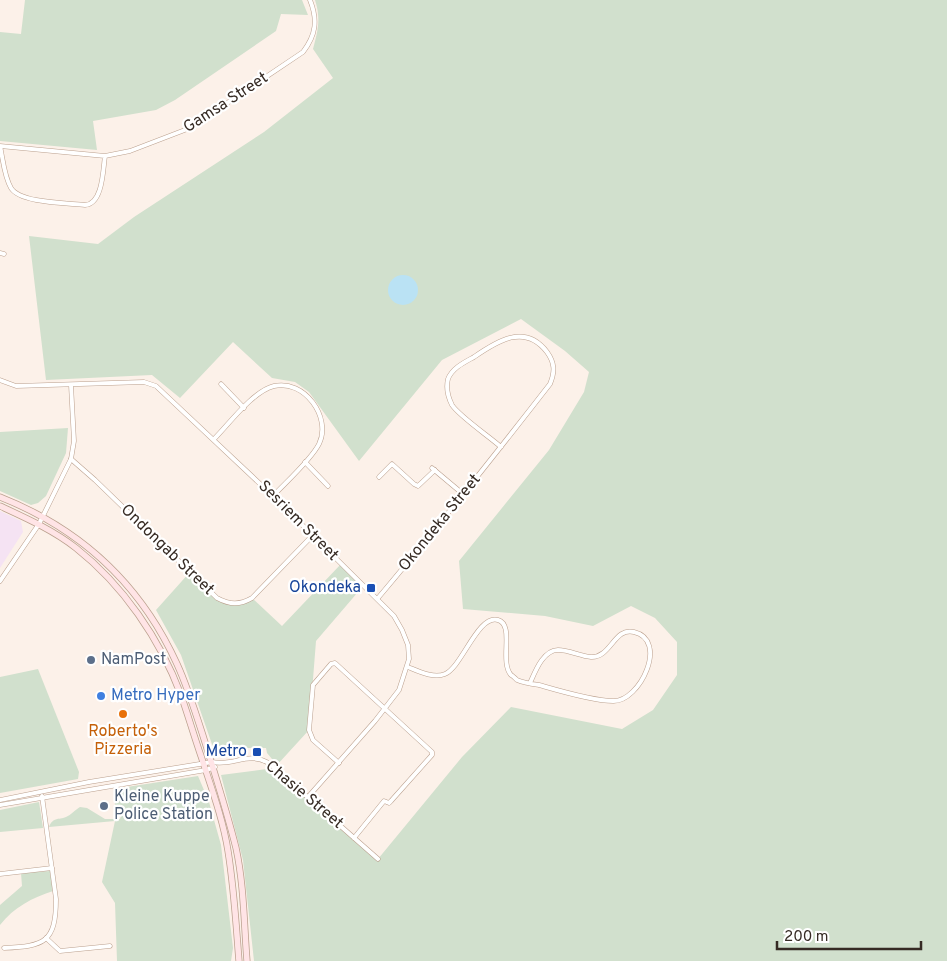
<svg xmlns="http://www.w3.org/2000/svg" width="947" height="961" viewBox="0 0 947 961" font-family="Overpass,sans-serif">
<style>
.medical{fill:#f5e3f3}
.green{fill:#d1e0cd}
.water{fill:#bae2f4}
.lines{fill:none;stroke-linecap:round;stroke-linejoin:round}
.minor-casing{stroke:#bba08e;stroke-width:5}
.secondary-casing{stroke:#bba08e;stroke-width:7}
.minor{stroke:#fff;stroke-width:4}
.secondary{stroke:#ffe4e6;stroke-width:5.5}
.transit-dot{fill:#1a4fb4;stroke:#fff;stroke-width:2}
.service-dot{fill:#5c6f8a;stroke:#fff;stroke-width:2}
.shop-dot{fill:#3f7fe0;stroke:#fff;stroke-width:2}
.food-dot{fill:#e8710a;stroke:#fff;stroke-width:2}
.labels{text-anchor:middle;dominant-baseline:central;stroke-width:4.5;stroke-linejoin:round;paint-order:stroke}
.street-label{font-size:16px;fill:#362b24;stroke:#fff}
.transit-label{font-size:16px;fill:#164399;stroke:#fff;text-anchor:end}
.service-label{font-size:16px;fill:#4e5e75;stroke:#fff;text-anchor:start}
.shop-label{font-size:16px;fill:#366cbe;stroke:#fff;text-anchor:start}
.food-label{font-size:16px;fill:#c56008;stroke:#fff}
</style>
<rect width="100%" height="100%" fill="#fcf1e9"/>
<path class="medical" d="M0,511L21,521L23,532L0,568Z"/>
<g class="green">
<path d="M25,0H302L308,15L281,14L276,31L175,100L156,110L93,121L97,150L0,141V32L21,34Z"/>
<path d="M315,0H947V961H254L243,860L221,775L274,768L378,859L462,757L511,707L622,729L653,710L677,675V642L655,618L631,606L593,626L545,616L463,609L459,561L549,450L584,392L589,372L565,351L521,319L442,360L359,461L309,392L295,382L272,378L233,342L180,398L152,375L46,380L29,236L98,244L134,217L264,132L333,78L313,49C318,31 321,18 315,0Z"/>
<path d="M68,428L66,453L46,496L38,503L31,505L0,491V432Z"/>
<path d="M341,564L364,585L316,641L309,730L277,765L267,753L266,748H245L242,752L220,755L214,750L181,655L156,610L190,572L217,598L231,604L252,598L282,626Z"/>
<path d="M38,669L79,772L78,779L0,793V677Z"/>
<path d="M198,776L209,802L221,845L233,948L231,961H117L115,903L102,882L115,821L49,827C53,817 58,820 66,817C71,815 76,809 80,807L87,808L105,819H120L123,810L115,805L114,789Z"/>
<path d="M39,802L43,828L0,832V810Z"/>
<path d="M50,871L53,891C32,898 14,907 0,925V905L22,886L21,873Z"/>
</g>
<circle class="water" cx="403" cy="290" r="15"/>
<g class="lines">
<defs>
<g id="minor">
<path d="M105,156C103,169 103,204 85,205C66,203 20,203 11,188C4,176 3,159 0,146L105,156L130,151L190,128L303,52C316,35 318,20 310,0"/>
<path d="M0,253L4,254"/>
<path d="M0,380L16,386L144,382L156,386L273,496L394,616L402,630L408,645L409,659L399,690L375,721L308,797"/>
<path d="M221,384L244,408"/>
<path d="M214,439C229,424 253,391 274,386C304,379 332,417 319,444C311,460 286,482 273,496"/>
<path d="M71,459L95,480L217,598C230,605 240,605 252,598L312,536"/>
<path d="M305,462L328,486"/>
<path d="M432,468L463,494"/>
<path d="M379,477L392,464L414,484L418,486L435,470"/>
<path d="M0,581L39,524L71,459L74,441L71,385"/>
<path d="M378,598C437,528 494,456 550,384C555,372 555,363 547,352C525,323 497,341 474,357C465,362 452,368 448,379C446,387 448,397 452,405C459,416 490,437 501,447"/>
<path d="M408,667C418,671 434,679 445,674C462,667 478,614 498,620C515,625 499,661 511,675C513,676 516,679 517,680C524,683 532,684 539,685C560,691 593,701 613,701C640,702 669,640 634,632C614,627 611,658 591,657C580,656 569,650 558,650C543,650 535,672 530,683"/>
<path d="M339,763L313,740L309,730L313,685L331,664L335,663L432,752V755L391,801L389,803L384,801L354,838"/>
<path d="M0,800L89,782L212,762C233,767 249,750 270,764L378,859"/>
<path d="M0,805L206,770L215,767"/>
<path d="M0,874L52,868"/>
<path d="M46,938L60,951L110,946"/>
<path d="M4,948C44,946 56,943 56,899L42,796"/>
</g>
<g id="secondary">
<path d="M0,497C81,529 141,585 177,664C188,688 196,714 204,739C215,774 227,812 236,848C244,885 244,924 247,961"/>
<path d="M0,506C26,518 53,530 76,548C123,585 160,639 181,695C188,715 194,736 201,756C211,787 223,819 228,851C234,888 236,924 239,961"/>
</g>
</defs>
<use href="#minor" class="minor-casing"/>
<use href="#secondary" class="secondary-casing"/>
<use href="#minor" class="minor"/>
<use href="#secondary" class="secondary"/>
</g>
<g class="transit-dot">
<rect x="366" y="583" width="10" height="10" rx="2.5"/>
<rect x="252" y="747" width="10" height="10" rx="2.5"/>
</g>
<g class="service-dot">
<circle cx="91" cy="660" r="5"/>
<circle cx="104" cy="806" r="5"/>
</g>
<circle class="shop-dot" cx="101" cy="696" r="5"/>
<circle class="food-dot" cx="123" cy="714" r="5"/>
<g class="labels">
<g class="street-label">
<text transform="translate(226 103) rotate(-33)">Gamsa Street</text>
<text transform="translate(298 521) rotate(45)">Sesriem Street</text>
<text transform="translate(440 523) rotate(-51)">Okondeka Street</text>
<text transform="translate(167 550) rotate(44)">Ondongab Street</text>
<text transform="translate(304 795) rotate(40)">Chasie Street</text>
</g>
<g class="transit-label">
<text x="361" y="588">Okondeka</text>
<text x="247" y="752">Metro</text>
</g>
<g class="service-label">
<text x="101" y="660">NamPost</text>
<text x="114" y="797">Kleine Kuppe<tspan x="114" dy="18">Police Station</tspan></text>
</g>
<g class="shop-label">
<text x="111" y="696">Metro Hyper</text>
</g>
<g class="food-label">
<text x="123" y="732">Roberto's<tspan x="123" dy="18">Pizzeria</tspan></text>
</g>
</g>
<path d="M777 941v8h144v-8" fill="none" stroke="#362b24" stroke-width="2.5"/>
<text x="784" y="941" font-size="15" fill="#362b24" stroke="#ffffff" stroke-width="4" paint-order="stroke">200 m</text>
</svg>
